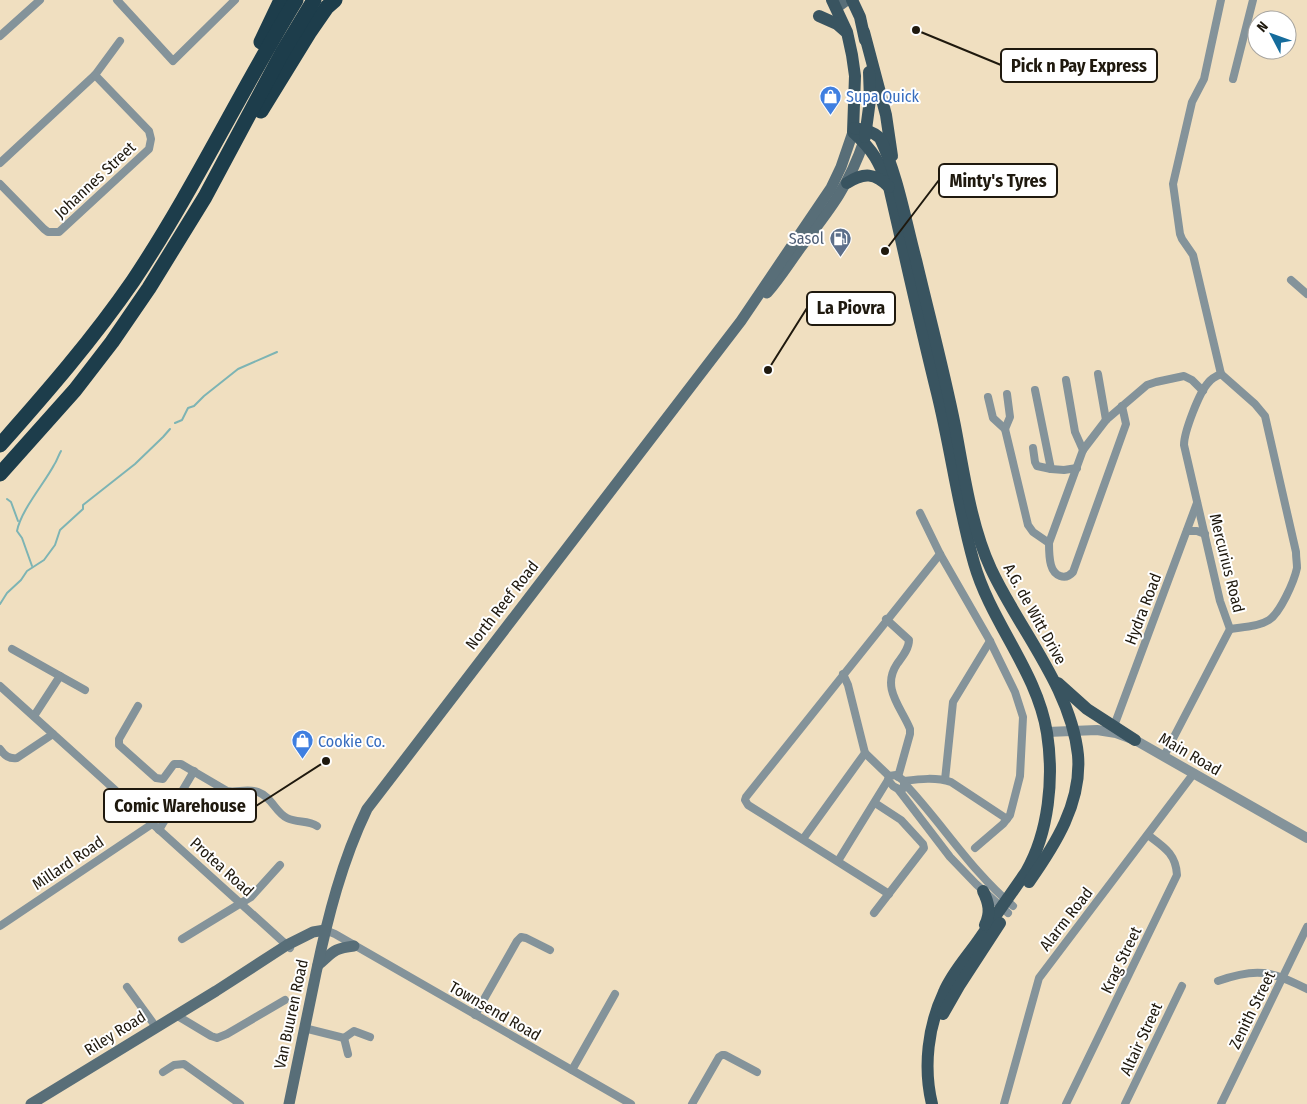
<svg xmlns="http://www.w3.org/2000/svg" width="1307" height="1104" viewBox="0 0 1307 1104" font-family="'Fira Sans Condensed',sans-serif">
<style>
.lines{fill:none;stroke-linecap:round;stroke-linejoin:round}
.stream{stroke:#7db4b4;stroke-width:2}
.minor{stroke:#84939a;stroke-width:8}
.tertiary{stroke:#84939a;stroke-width:10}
.secondary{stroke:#586e78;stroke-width:11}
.primary{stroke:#395460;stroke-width:12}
.motorway{stroke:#1d3d4b;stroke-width:15}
.labels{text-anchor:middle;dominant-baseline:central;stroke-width:4;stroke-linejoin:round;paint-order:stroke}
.shop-label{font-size:16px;fill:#366cbe;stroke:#fff;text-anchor:start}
.street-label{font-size:16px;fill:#1f190e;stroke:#fff}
.service-label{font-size:16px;fill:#4e5e75;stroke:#fff;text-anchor:end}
.leader{fill:none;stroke:#1f190e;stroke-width:2}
.callout-dot{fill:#1f190e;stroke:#fff;stroke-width:2}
.callout{fill:#fff;stroke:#1f190e;stroke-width:2}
.callout-label{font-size:18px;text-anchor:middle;font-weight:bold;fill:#1f190e}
</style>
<rect width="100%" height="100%" fill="#f0dfc0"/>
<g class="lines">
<g class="stream">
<path d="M175,423L182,420L188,408L194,406L204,396L238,369L277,352"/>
<path d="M7,499L11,502L18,521"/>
<path d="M32,566L22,538L17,531C21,510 44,484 54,465C57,461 58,456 61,451"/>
<path d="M0,604L7,593L21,580L27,571L44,560L55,545L60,530L83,509V505L135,464L163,437L170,429"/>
</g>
<g class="minor">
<path d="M117,0L173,61L235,0"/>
<path d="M0,36L40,0"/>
<path d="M1233,79L1253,0"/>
<path d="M0,163L95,75L120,41"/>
<path d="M0,184L44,229L48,232H59L149,149L151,139L149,131L95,75"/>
<path d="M1291,280L1307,294"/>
<path d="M1098,374L1106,420"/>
<path d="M1221,374L1193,255L1182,239L1180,234L1173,184L1192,102L1204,79L1221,0"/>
<path d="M1221,374L1255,404L1265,416L1296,552C1296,558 1297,563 1297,568C1294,582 1280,613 1269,620C1258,627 1242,627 1230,629"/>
<path d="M1221,374C1216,376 1211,379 1208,383C1199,393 1184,432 1184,445L1220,601L1230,629"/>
<path d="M1066,380L1075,432L1083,450"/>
<path d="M1035,390L1051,469L1064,470L1077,468"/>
<path d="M988,397L993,418L1005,429L1028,525L1033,532L1049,543L1083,450L1106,420L1147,385L1156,382L1184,376L1192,380L1203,391"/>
<path d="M1005,429L1010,417L1007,394"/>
<path d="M1033,448L1035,462L1037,466L1051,469"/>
<path d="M920,513L940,554L990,641L1015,692L1023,717L1020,776L1010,815L1003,824L975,848"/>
<path d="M1187,531H1197L1205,534"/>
<path d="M1049,543C1049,550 1049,558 1051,565C1054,576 1065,581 1073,572L1126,424L1122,406"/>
<path d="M886,619L909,640C909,649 902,657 897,664C881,688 901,707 910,729V734L898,777"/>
<path d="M12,649L60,676L34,716"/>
<path d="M60,676L85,690"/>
<path d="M0,686L290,948"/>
<path d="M138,706L119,739V745L156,778L163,779L174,764H181L227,791C237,793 247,788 258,792C272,797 275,812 287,818C297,823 308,820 317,826"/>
<path d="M1114,726L1197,503"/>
<path d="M0,749C5,756 9,759 17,758L53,734"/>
<path d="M865,753L889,776"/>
<path d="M1164,756L1230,629"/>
<path d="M945,780L953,702L990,641"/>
<path d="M904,781C920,779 936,777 951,782L1007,819"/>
<path d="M905,784C942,823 971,871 1013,906"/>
<path d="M898,789L904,788V781L896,775L889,776L888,780L893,786L898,789L950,857L976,884L1008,913"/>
<path d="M159,830L194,771"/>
<path d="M803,839L865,753L848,685L843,674"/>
<path d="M838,861L888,780"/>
<path d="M889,894L748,805L745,800L746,797L940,554"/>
<path d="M874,913L924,848L923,844L901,820L875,803"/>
<path d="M0,926L152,824"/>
<path d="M325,930L335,934L631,1104"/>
<path d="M182,939L251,897L280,865"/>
<path d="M1218,981C1257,967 1271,971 1307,989"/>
<path d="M127,987L156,1027"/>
<path d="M176,1015L211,1036L217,1038L227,1034L285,1000"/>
<path d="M475,1015L517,941L521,937L526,938L550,950"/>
<path d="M304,1028L344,1038"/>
<path d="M344,1038L354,1031L370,1037"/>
<path d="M344,1038L348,1054"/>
<path d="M572,1070L615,994"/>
<path d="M163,1072L174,1065L184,1064L240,1104"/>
<path d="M692,1104L719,1057L722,1055H725L757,1072"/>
<path d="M1004,1104L1039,978L1194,773"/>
<path d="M1066,1104L1177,875C1176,854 1164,847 1148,835"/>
<path d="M1125,1104L1182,986"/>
<path d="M1221,1104L1307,927"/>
</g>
<path class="tertiary" d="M1047,732L1097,730L1116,733L1135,740L1307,838"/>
<g class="secondary">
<path d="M836,8L847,0"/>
<path d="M767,293C781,277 791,260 804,243C831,208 849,185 864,141"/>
<path d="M318,965C334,952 331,949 354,946"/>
<path d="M31,1104L216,991L287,945L313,932L325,930"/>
<path d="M289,1104C298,1060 307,1016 316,973C328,916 342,861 367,809L741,321L831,188L841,167L853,132"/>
</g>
<g class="primary">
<path d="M832,0L847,32L852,55L855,76L853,132C874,151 879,162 889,187C905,256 920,325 937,393C951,450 958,507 974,563C991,623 1037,671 1047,733C1054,778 1049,832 1026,872C1010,895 994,918 978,941C966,958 952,973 944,992C928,1026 923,1067 932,1104"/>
<path d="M852,0L860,17L865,40"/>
<path d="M819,16L837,24L845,31"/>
<path d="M864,32L886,115L892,156"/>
<path d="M854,128C864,130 873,131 880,138C898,176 905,219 916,260C929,315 944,371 955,426C964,473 971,526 991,569C1019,629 1071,688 1078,755C1082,803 1055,845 1029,882"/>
<path d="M865,137L870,100L869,72"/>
<path d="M847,183C864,172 875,173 889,187"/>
<path d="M1058,683L1087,709L1135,740"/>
<path d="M983,891C989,903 991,913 985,925"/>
<path d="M943,1014L959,986L1000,923"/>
</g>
<g class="motorway">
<path d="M261,42L281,0"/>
<path d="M261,111L309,33L327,7L335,0"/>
<path d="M0,445C47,392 93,339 133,281C193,191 240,92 296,0"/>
<path d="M0,474L75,390L112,342L149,288L205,197L282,53L314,0"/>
</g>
</g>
<defs>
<symbol id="shop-pin" viewBox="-11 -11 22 30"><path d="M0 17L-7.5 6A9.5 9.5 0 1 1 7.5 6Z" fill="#3f7fe0" stroke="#fff"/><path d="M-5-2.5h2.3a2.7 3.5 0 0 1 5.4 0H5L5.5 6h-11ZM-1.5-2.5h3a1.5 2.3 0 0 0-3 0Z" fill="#fff"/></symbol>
<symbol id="fuel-pin" viewBox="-11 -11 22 30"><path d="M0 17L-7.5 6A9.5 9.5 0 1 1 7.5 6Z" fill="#5c6f8a" stroke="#fff"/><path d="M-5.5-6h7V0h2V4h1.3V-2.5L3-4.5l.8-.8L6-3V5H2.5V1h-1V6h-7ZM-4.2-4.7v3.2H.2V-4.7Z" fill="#fff"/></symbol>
</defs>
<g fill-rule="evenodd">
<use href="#shop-pin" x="818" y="84" width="25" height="34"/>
<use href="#fuel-pin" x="828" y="226" width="25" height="34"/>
<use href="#shop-pin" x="290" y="728" width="25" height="34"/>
</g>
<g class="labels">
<g class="shop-label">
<text x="846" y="96">Supa Quick</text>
<text x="318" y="741">Cookie Co.</text>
</g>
<g class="street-label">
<text transform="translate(95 180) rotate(-43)">Johannes Street</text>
<text transform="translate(1227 563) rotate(76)">Mercurius Road</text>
<text transform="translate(502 605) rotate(-52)">North Reef Road</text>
<text transform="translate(1143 609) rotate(-69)">Hydra Road</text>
<text transform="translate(1035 614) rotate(61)">A.G. de Witt Drive</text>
<text transform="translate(1190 754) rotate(30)">Main Road</text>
<text transform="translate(68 863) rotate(-34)">Millard Road</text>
<text transform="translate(222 867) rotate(42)">Protea Road</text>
<text transform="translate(1066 919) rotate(-52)">Alarm Road</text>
<text transform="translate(1121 960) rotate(-64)">Krag Street</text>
<text transform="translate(1252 1010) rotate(-64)">Zenith Street</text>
<text transform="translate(495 1011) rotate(30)">Townsend Road</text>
<text transform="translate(291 1014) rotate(-78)">Van Buuren Road</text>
<text transform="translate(115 1033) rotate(-32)">Riley Road</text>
<text transform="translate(1141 1039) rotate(-65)">Altair Street</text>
</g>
<g class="service-label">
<text x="824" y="238">Sasol</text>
</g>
</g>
<path class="leader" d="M916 30L1001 65M885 251L939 180M768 370L807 308M326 761L256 806"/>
<g class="callout-dot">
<circle cx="916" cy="30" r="5"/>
<circle cx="885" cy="251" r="5"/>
<circle cx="768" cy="370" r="5"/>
<circle cx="326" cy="761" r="5"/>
</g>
<g class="callout">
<rect x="1001" y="49" width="156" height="33" rx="5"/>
<rect x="939" y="164" width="118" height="33" rx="5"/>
<rect x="807" y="292" width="88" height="33" rx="5"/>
<rect x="104" y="789" width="152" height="33" rx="5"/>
</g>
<g class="callout-label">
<text x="1079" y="72">Pick n Pay Express</text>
<text x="998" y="187">Minty's Tyres</text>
<text x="851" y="314">La Piovra</text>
<text x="180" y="812">Comic Warehouse</text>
</g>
<g transform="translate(1272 35) rotate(311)"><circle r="24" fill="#ffffff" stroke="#a5a39f"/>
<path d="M0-4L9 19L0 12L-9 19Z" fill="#156c9c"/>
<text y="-8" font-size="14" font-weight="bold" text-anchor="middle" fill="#1f190e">N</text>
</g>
</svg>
